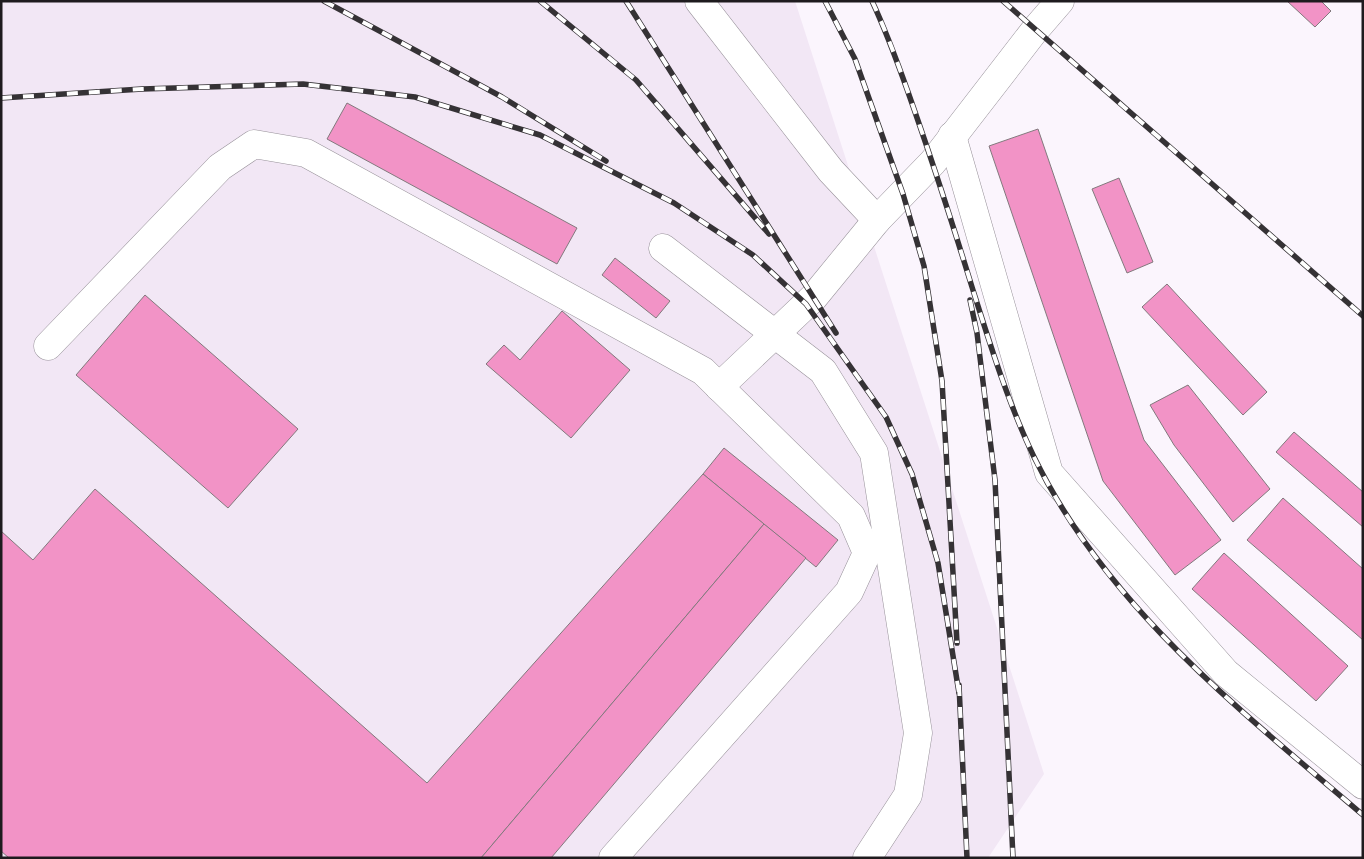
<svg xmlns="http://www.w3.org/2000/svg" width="1364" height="859" viewBox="0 0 1364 859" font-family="'Source Sans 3',sans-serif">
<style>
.built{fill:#f2e7f5}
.building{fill:#f293c6;stroke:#82797d}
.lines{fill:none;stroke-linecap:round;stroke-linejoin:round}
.minor-casing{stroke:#979199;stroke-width:29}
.minor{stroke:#fff;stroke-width:28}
.rail-casing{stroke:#353235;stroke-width:5.5}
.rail{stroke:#fff;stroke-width:4;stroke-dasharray:11;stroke-linecap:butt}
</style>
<rect width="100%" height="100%" fill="#fbf5fd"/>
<path class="built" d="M1,1H795L1044,774L988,858H1Z"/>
<g class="building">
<path d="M1287,1H1321L1331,11L1315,27Z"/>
<path d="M347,103L577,228L557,264L327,139Z"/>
<path d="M1038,129L1144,440L1221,540L1175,575L1103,481L989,146Z"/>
<path d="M1119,178L1153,262L1127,273L1092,189Z"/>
<path d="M615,258L670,301L656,318L602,275Z"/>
<path d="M1167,284L1267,392L1243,415L1142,307Z"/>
<path d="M145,295L298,429L228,508L76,375Z"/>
<path d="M562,311L630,370L571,438L486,364L504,345L520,360Z"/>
<path d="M1188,385L1270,489L1233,522L1174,445L1150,405Z"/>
<path d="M1294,432L1363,492V527L1276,452Z"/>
<path d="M724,448L838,540L816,567L703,474Z"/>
<path d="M703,474L764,524L481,858H9L1,851V531L33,560L95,489L427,783Z"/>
<path d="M1283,498L1363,569V640L1247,540Z"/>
<path d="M764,524L806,558L551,858H481Z"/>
<path d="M1224,553L1348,666L1316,701L1192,589Z"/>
</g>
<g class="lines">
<defs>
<g id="minor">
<path d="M699,1L831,171L877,220L933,162L1035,30L1060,1"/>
<path d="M952,136L1049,473L1226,673L1363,785"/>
<path d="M663,248L823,371L874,453L918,733L908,795L867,858"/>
<path d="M48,346L220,167L254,144L306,153L703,371L851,516L867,553L849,592L613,858"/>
<path d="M719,387L814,297L877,220"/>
</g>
</defs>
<use href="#minor" class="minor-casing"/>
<use href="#minor" class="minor"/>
<defs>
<g id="rail">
<path d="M324,1L502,97L606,161"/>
<path d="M540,1L636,80L769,234"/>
<path d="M626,1L836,333"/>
<path d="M825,1L855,59L903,194L924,266L942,381L957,643"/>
<path d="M872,1C886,31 897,61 908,92C931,157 952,222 972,287C990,344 1008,403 1034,457C1107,607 1239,709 1363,815"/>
<path d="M1003,1L1363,316"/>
<path d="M1,98L142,89L303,84L415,97L540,135L674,203L753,255L806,304L886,417L912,474L938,563L959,693"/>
<path d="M970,300L977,333L995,480L1013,858"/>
<path d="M959,685L967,858"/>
</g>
</defs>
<use href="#rail" class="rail-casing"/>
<use href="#rail" class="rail"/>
</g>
<rect width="1364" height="859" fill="none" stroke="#1e1b1e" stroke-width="5"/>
</svg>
